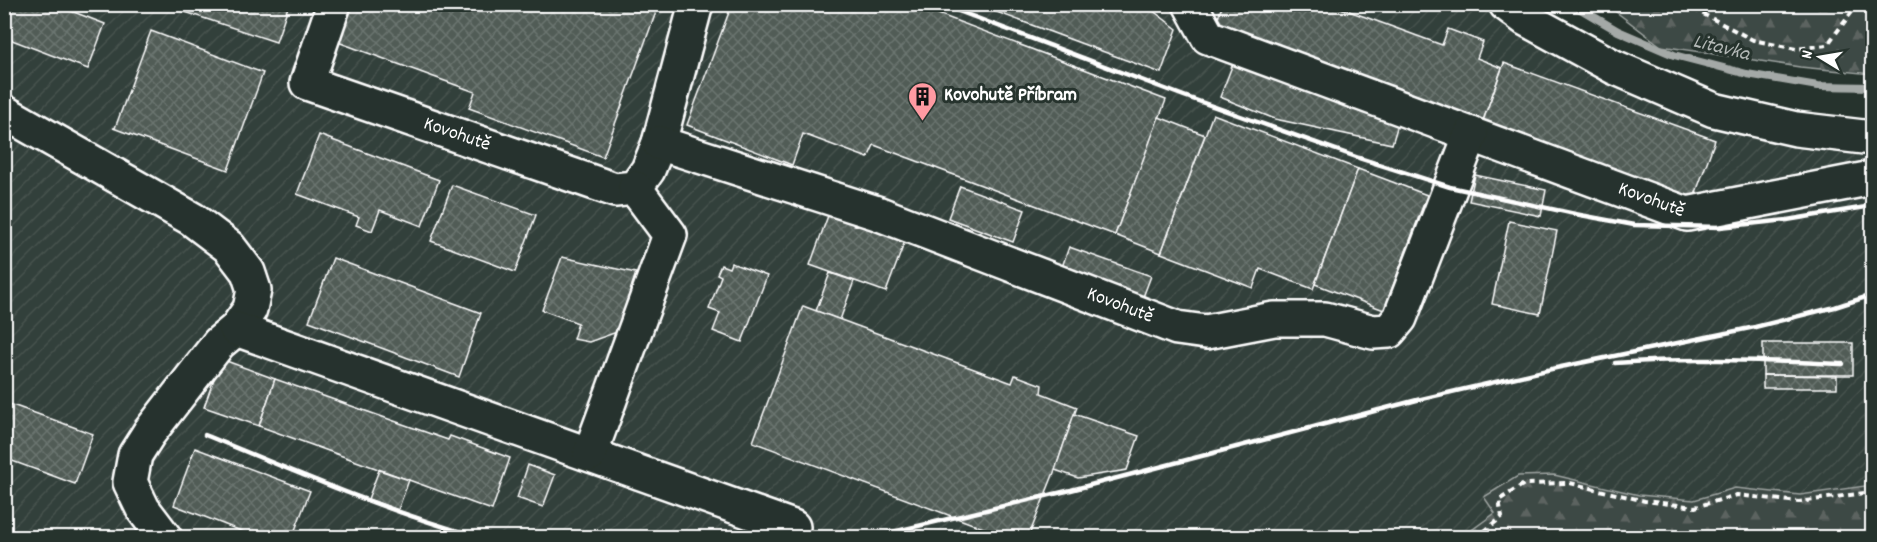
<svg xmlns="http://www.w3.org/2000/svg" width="1877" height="542" viewBox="0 0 1877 542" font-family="Dekko,sans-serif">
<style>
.industrial{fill:url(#industrial-furrows)}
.forest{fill:url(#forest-firs);stroke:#9ea4a2;stroke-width:1.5}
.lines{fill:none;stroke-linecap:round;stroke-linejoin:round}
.stream{stroke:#a4a9a7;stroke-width:8}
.building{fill:url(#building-cross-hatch);stroke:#fff;stroke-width:1.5}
.minor-casing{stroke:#fff;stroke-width:38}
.path{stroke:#fff;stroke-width:4;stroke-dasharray:6 4.5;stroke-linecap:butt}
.minor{stroke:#26332d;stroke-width:33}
.rail{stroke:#fff;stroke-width:4.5}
.labels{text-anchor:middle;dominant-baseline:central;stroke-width:6;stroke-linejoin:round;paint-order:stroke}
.poi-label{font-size:20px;font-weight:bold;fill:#fff;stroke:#26332d;text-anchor:start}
.street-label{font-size:20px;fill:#fff;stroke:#26332d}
.water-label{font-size:21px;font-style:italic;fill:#b3b8b6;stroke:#26332d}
</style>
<defs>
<pattern id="industrial-furrows" width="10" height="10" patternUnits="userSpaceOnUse" patternTransform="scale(1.5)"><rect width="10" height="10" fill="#333f3a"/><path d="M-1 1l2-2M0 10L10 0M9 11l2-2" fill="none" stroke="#47524e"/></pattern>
<pattern id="forest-firs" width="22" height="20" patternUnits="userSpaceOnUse" patternTransform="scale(1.5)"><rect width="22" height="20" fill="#3e4944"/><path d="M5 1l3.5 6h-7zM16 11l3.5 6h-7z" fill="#5b6460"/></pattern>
<pattern id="building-cross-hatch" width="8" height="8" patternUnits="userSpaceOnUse" patternTransform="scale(1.5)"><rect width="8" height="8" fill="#515c57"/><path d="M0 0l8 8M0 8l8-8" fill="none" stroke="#6b7470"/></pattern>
</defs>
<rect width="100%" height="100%" fill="#26332d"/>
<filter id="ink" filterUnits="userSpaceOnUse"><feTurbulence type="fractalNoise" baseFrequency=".0167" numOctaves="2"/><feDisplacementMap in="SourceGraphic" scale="12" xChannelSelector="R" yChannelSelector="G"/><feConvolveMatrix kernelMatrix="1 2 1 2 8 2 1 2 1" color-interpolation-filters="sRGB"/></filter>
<g filter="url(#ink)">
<path class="industrial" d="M4,5H1530L1618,55L1744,106L1872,125V485L1800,495L1735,488L1694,500L1639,495L1554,475L1485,496L1495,513L1462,538L5,537Z"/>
<g class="forest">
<path d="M1607,5H1872V74L1800,67L1661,46Z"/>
<path d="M1554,475L1639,495L1694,500L1735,488L1800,495L1872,485V537H1462L1495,513L1484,497L1518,476Z"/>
</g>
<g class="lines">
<path class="stream" d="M1572,4L1618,31L1674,55L1747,74L1818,86L1872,87"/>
</g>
<g class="building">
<path d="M4,4H53L105,24L88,69L4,37Z"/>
<path d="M161,4H289L276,42Z"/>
<path d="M349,4H659L603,157L469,108L475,92L335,41Z"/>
<path d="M732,4H912L1166,100L1115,235L874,145L868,158L803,134L792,165L687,125Z"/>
<path d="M975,4H1144L1177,29L1161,73Z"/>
<path d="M1223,4H1339L1338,7L1442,45L1448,29L1483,42L1477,58L1502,68L1480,129L1213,30Z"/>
<path d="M151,31L263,73L228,170L113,128H115Z"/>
<path d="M1234,61L1399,121L1392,144L1275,119L1220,97Z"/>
<path d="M1504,63L1715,140L1694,198L1483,121Z"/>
<path d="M1213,114L1358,169L1313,289L1260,269L1253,288L1161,253Z"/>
<path d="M1159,117L1205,135L1161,253L1115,235Z"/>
<path d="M319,135L439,180L422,226L380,210L372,231L356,225L359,217L297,194Z"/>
<path d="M1358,169L1427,195L1384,310L1315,284Z"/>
<path d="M1475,175L1546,190L1541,216L1469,201Z"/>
<path d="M452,185L536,215L515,272L431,241Z"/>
<path d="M960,186L1025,210L1013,242L948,218Z"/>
<path d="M829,213L905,241L886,292L810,265Z"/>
<path d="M1509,221L1557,231L1540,314L1492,304Z"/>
<path d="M1069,247L1151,276L1143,297L1062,267Z"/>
<path d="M562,257L636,273L617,332L589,342L573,339L578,323L542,310Z"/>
<path d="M333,258L481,313L459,377L309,321Z"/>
<path d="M731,263L767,276L742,342L713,331L720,313L709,309L721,276L717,274L721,265L729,268Z"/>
<path d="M830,273L854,281L840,320L816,311Z"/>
<path d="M803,306L1012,383L1015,375L1042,385L1041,393L1077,407L1055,470L1028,538H1010L753,442Z"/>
<rect x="1763" y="343" width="90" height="32"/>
<path d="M221,359L275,379L259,426L204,407Z"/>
<path d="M1763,375L1837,376V388H1763Z"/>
<path d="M275,379L448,440L450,436L510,458L492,510L259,426Z"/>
<path d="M4,402L93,434L75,484L4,458Z"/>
<path d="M1074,414L1139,436L1127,470L1078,478L1055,470Z"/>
<path d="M195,448L310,491L292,538H259L174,505Z"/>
<path d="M528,465L555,475L543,507L517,498Z"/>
<path d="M379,470L409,480L398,510L368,499Z"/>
</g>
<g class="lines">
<defs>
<g id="minor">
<path id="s1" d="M334,4L307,83L615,190L635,188L648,170L659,143L696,4"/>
<path id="s2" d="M1190,4L1208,37L1687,214L1872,178"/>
<path d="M1506,4L1526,19L1614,67L1714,110L1796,129L1872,138"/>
<path d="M4,112L192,219L229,247L248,272L254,290L250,309L236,329L219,343L149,433L135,455L130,482L143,509L165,538"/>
<path id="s3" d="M659,143L877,213L1177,328L1206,332L1274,319H1325L1373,332L1389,331L1400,318L1471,134"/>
<path d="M236,329L793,527"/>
<path d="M590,454L670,235L635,188"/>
</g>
</defs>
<use href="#minor" class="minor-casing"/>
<g class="path">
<path d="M1684,4L1753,40L1796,49L1827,45L1858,4"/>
<path d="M1476,538L1502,517L1499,500L1524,484L1570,483L1645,501L1695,507L1737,495L1799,502L1872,492"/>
</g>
<use href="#minor" class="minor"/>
<g class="rail">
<path d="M940,4L1184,96L1359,158L1450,187L1575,214L1634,225L1720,227L1787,220L1872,206"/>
<path d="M1615,363C1691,357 1767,361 1843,364"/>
<path d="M205,435C296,472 387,512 482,538"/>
<path d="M867,538L1071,490L1417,400L1556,368L1755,327L1835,307L1872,295"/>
</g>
</g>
</g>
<defs>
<symbol id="building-pin" viewBox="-11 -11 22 30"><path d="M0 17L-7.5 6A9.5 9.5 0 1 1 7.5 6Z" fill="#ff9aa2" stroke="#26332d"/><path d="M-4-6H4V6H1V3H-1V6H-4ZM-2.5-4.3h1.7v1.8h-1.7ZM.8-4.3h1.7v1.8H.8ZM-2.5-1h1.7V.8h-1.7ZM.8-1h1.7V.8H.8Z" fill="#111"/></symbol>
</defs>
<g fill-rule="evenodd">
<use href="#building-pin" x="906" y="80" width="33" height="45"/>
</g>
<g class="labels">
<g class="poi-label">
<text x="944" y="96">Kovohutě Příbram</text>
</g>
<g class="street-label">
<text stroke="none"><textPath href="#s1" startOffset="242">Kovohutě</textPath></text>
<text stroke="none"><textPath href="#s2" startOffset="510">Kovohutě</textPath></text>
<text stroke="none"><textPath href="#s3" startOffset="489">Kovohutě</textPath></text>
</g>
<g class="water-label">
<text transform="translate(1721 49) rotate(14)">Litavka</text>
</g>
</g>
<rect width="1877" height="542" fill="none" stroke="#26332d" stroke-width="24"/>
<rect x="12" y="12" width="1853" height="518" fill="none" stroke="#fff" stroke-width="2" filter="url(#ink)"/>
<g transform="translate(1820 57) rotate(281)" stroke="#26332d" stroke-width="4.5" paint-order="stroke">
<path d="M0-4.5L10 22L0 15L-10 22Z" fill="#ffffff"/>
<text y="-9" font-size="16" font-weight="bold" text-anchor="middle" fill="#ffffff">N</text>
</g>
</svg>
